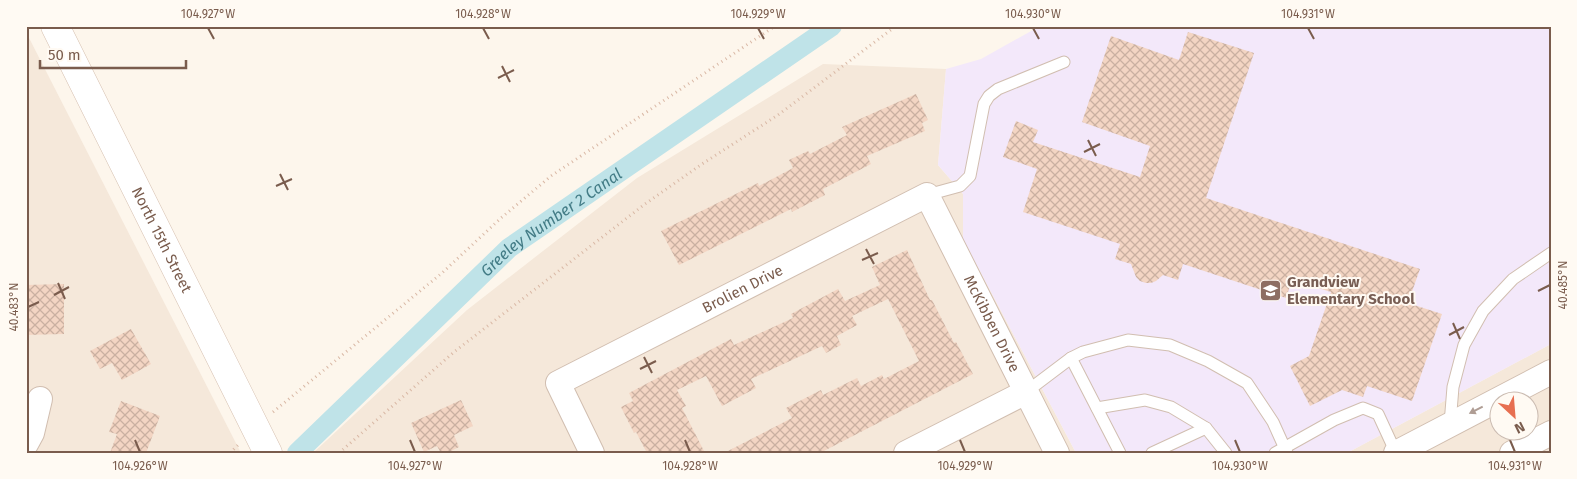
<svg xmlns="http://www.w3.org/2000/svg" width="1577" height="479" viewBox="0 0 1577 479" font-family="'Fira Sans',sans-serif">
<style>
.residential{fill:#f5e8da;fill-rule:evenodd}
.education{fill:#f3e8fa}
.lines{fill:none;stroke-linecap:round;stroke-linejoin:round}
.canal{stroke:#bfe3e8;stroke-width:20}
.building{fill:url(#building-cross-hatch)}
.lane-casing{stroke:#d1beb0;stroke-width:13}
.street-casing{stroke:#d1beb0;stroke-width:26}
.secondary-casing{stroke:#d6c0b0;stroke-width:29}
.path{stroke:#d9b8a5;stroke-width:3;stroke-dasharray:1 4;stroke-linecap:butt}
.lane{stroke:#fff;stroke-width:11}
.street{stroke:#fff;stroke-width:24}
.secondary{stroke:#fff;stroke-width:28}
.oneway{fill:#af9d94}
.ticks{fill:none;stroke:#7a5c4d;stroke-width:2}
.labels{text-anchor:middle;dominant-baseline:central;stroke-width:4;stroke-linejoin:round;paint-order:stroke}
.street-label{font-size:15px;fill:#7a5c4d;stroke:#fffaf3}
.education-label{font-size:15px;font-weight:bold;fill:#785e54;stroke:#fffaf3;text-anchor:start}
.water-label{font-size:16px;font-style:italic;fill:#437c86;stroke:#fffaf3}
.neatline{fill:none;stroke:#7a5c4d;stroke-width:2}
.ticks-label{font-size:12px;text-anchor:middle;fill:#7a5c4d}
</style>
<defs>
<pattern id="building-cross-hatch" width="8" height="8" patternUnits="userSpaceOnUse" patternTransform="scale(1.25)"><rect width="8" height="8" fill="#f3d5c3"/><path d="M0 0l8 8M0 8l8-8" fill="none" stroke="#cab0a1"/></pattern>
</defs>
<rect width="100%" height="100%" fill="#fdf6ec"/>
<g class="residential">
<path d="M26,32L241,453H26Z"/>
<path d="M823,64L946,69L938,165L963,194V239L1076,453H313L467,310L637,178Z"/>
<path d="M1551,344V453H1347ZM1500,402H1530V432H1500Z"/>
</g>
<path class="education" d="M1040,26H1551V344L1347,453H1076L963,239V194L938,165L946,69L981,59Z"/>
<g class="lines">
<path class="canal" id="s1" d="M297,453L509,248L832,26"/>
</g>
<g class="building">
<path d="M1188,32L1254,53L1206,198L1420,269L1408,303L1442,314L1412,401L1367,386L1363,397L1342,390L1310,406L1290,366L1309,356L1331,292L1292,280L1286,298L1183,264L1178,280L1163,275L1156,281L1151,283H1146L1140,281L1136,277L1131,264L1115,259L1120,244L1023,212L1037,169L1003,157L1016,121L1038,130L1033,142L1140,177L1150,146L1082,122L1111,36L1179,60Z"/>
<path d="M916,94L928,120L922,123L925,131L867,156L871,164L823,189L825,195L792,212L791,209L679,265L661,231L758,183L759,186L793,168L789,160L808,151L810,154L847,135L842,127Z"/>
<path d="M907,250L930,300H932L954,343L956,342L973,374L820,453H724L792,418L786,408L821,390L823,395L857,378L861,386L882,375L884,379L919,361L888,299L852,316L857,325L837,336L841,345L826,353L822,346L751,379L756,388L722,406L706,376L677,390L686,406L682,408L705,453H647L636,432L634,433L621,407L633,401L629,393L731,339L734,345L793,318L791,314L838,289L845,301L880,285L872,267Z"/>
<path d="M64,284V334L26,335V285Z"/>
<path d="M131,329L151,364L122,380L112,363L100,369L90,351Z"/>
<path d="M461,400L473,426L454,435L459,447L447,453H441L437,446L424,452L411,423Z"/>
<path d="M121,401L160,416L146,453H110L117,434L109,432Z"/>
</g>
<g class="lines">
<defs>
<g id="lane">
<path d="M927,195L960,186L970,176L984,104L989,96L998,89L1064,62"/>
<path d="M1071,358L1120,453"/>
<path d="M1026,392L1071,358L1083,352L1128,340L1170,345L1208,361L1247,383L1273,422L1287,453"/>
<path d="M1097,408L1145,400L1171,407L1206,428L1226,453"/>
<path d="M1450,424L1453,387L1464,345L1483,311L1513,279L1551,253"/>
<path d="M1152,453L1206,428"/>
<path d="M1275,453L1334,420L1363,408L1378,414L1396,453"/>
</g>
<g id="street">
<path d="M26,444L32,433L40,399"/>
<path id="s2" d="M592,453L558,383L927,195L1057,453"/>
<path d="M906,453L1026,392"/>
<path d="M1396,453L1551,372"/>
<path d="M1512,453L1551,433"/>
</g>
<g id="secondary">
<path id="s3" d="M55,26L268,453"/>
</g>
</defs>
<use href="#lane" class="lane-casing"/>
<use href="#street" class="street-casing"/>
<use href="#secondary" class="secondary-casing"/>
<g class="path">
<path d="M273,412L442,273L501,218L551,176L775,26"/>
<path d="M230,453L239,444"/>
<path d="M339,453L454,352L645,204L702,164L778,115L896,26"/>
</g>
<use href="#lane" class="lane"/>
<use href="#street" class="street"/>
<use href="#secondary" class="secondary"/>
</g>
<defs><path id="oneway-solid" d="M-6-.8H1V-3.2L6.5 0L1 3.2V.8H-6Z" transform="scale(1.25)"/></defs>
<use class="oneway" href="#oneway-solid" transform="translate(1476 410) rotate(153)"/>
<path class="ticks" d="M208,28L214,39M483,28L489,39M758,28L764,39M1033,28L1039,39M1308,28L1314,39M502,66L510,82M498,78L514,70M1088,140L1096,156M1084,152L1100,144M280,174L288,190M276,186L292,179M866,249L874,264M862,260L878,253M58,283L65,299M1538,291L1550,285M54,295L69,287M28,307L39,302M1453,323L1460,339M1449,335L1464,327M644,357L652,373M640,369L656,361M135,440L140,452M410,440L415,452M685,440L690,452M960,440L965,452M1235,440L1240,452M1510,440L1515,452"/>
<defs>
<symbol id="school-square" viewBox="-11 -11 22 22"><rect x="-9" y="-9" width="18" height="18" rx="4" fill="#8d6e63" stroke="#fffaf3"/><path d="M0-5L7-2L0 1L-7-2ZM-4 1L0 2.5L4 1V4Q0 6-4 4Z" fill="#fff"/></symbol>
</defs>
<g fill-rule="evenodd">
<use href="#school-square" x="1258" y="278" width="25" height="25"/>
</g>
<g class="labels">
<g class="street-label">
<text stroke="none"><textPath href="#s3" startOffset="239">North 15th Street</textPath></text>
<text stroke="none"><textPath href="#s2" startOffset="285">Brolien Drive</textPath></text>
<text stroke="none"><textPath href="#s2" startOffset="636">McKibben Drive</textPath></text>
</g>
<g class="education-label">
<text x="1287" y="282">Grandview<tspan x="1287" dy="17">Elementary School</tspan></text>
</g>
<g class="water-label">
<text stroke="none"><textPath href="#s1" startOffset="344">Greeley Number 2 Canal</textPath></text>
</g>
</g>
<rect width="1577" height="479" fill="none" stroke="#fffaf3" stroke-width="55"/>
<g transform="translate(1514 416) rotate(154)"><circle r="24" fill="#fffaf3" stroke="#cabbb1"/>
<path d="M0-4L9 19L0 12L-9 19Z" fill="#e76f51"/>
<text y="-8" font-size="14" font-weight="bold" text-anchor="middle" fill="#7a5c4d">N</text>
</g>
<path d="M40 60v8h146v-8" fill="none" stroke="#7a5c4d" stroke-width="2.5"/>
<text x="48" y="60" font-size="15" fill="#7a5c4d" stroke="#fffaf3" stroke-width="4" paint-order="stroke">50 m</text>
<rect x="28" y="28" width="1522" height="424" class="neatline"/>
<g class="ticks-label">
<text x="208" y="18">104.927°W</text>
<text x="483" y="18">104.928°W</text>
<text x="758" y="18">104.929°W</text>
<text x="1033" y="18">104.930°W</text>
<text x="1308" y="18">104.931°W</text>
<text transform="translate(1563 285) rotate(-90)" y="4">40.485°N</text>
<text transform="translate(14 307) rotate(-90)" y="4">40.483°N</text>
<text x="140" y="470">104.926°W</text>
<text x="415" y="470">104.927°W</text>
<text x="690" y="470">104.928°W</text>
<text x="965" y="470">104.929°W</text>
<text x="1240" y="470">104.930°W</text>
<text x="1515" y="470">104.931°W</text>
</g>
</svg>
